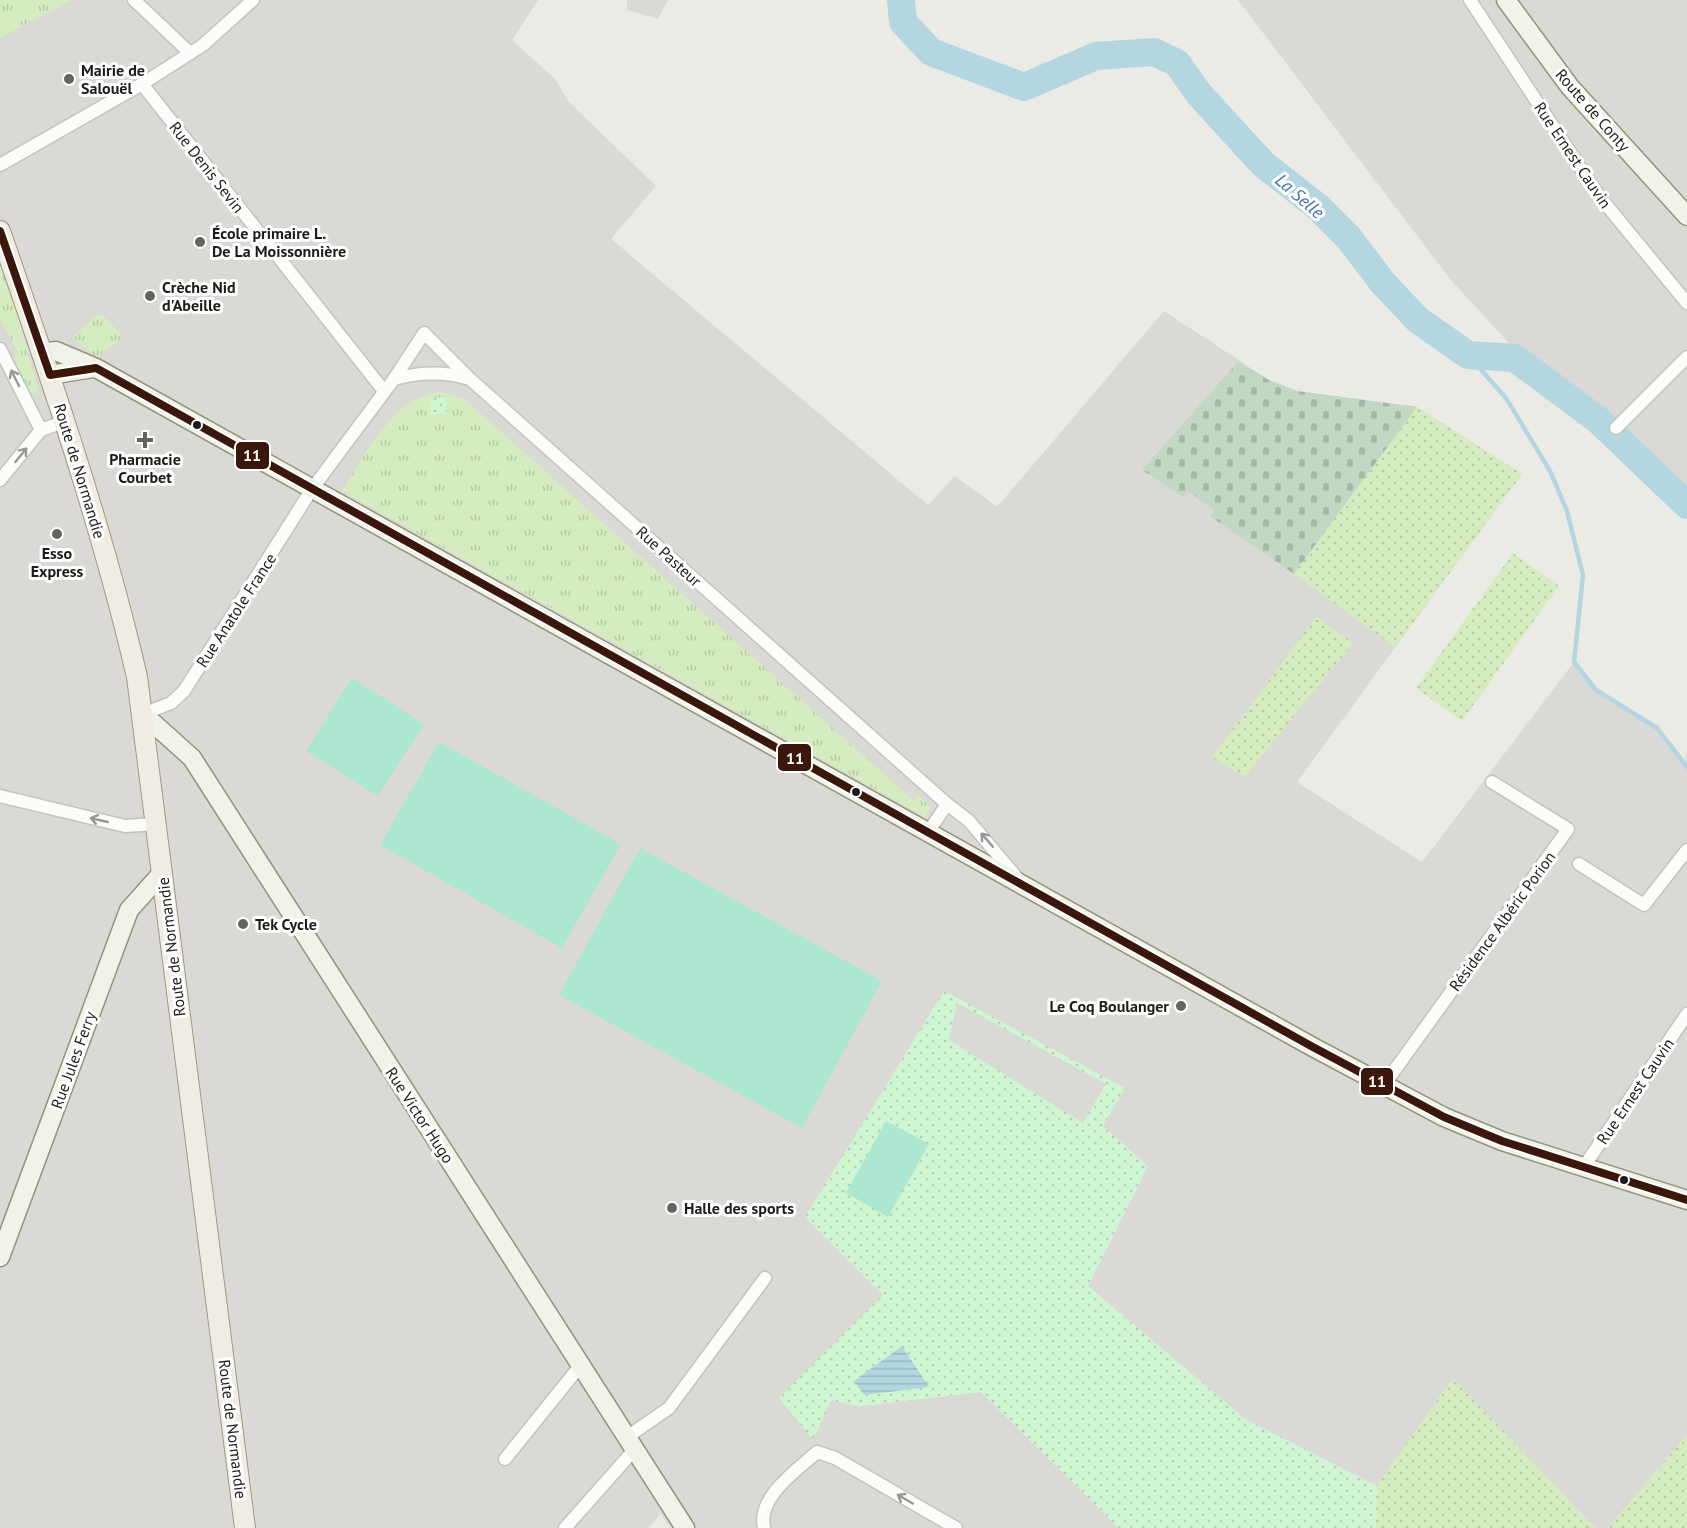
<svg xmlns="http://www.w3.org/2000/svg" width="1687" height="1528" viewBox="0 0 1687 1528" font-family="'PT Sans',sans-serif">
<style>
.residential{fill:#dad9d6}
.grass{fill:url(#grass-tufts)}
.cemetery{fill:url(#cemetery-stones)}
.park{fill:url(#park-dots)}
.garden{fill:url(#garden-dots)}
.pitch{fill:#abe7d1}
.parking{fill:#d9d9d6}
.water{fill:url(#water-rules)}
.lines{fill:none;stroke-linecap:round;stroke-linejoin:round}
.stream{stroke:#b4d6e1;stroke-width:4.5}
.river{stroke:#b4d6e1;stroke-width:28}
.street-casing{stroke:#c3c3c0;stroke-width:15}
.secondary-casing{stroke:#92957c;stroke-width:21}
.primary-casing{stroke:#a19981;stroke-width:22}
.street{stroke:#fcfcfb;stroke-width:12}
.secondary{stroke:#f2f3e8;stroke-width:18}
.primary{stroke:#f0ece3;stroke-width:20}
.bus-1-casing{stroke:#fff;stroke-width:12}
.bus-1{stroke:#3b170b;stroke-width:8}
.oneway{stroke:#979797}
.poi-dot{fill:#646462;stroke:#fff;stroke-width:2}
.bus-dot{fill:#1c1c1c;stroke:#fff;stroke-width:2}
.labels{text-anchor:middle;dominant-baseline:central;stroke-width:6;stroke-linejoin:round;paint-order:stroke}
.poi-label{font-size:16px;font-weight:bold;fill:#1c1c1c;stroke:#fff;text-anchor:start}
.street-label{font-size:16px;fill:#1c1c1c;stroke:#fff}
.water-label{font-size:18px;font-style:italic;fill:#4273b2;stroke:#fff}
.line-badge{stroke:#fff;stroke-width:2}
.badge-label{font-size:16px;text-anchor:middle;font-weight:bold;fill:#fff}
</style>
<defs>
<pattern id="grass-tufts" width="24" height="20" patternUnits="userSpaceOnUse" patternTransform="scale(1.5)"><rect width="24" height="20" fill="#d4ecbf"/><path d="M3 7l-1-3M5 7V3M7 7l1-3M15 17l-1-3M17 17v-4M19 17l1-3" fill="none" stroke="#b5caa4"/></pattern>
<pattern id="cemetery-stones" width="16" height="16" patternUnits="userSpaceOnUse" patternTransform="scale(1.5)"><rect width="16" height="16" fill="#c2d8c4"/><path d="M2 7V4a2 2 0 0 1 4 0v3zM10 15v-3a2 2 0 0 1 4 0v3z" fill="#a6b9a8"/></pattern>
<pattern id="park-dots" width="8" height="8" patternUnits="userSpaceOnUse" patternTransform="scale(1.5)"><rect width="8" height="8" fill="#d0f5d1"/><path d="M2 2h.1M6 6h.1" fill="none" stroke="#b2d1b3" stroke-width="1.8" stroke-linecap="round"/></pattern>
<pattern id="garden-dots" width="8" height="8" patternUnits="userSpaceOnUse" patternTransform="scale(1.5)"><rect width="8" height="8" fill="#d4ecbf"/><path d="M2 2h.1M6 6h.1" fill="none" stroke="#b5caa4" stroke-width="1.8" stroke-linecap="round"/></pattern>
<pattern id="water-rules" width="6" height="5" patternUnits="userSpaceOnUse" patternTransform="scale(1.5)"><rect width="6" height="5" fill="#b4d6e1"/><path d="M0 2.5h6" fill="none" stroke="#9ab7c0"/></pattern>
</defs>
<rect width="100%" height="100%" fill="#ebeae4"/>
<g class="residential">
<path d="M0,0H538L512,40L555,79L569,102L656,186L611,239L928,505L955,476L997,507L1164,311L1269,380L1297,391L1417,407L1522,474L1297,782L1422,862L1574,662L1596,690L1657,728L1685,764L1687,750V1435L1608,1528H1595L1453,1378L1377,1486L1245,1419L1088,1286L1148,1166L883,1294L831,1400L860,1406L981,1392L1119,1528H670L661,1514L648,1528H0Z"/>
<path d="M627,0H668L658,19L627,10Z"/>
<path d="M1238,0H1687V505L1598,420L1539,376L1450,279Z"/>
</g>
<g class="grass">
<path d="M0,0H72L0,38Z"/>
<path d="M0,266L13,298L39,393H31L13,359L18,354L0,319Z"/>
<path d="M102,315L120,333V340L97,357L73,339L95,316Z"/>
<path d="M440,392L463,398L913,800L918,795L931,807L925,817L342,491C366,455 392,397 440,392Z"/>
</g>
<path class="cemetery" d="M1238,362L1269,380L1297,391L1417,407L1294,574L1210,516L1214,510L1188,491L1183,497L1142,470Z"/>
<g class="park">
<path d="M446,397L447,413L431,414L430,398Z"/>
<path d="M944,991L1125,1088L1103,1126L1148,1166L1088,1286L1245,1419L1377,1486L1376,1528H1119L981,1392L860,1406L831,1400L813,1440L779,1398L883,1295L805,1217Z"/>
</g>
<g class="garden">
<path d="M1417,407L1522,474L1395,647L1294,574Z"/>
<path d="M1513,553L1559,586L1462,721L1416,688Z"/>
<path d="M1316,617L1353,643L1245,777L1212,757Z"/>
<path d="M1453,1378L1595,1528H1376L1377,1486Z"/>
<path d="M1687,1435V1528H1608Z"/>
</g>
<g class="pitch">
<path d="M352,678L424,724L378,796L306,751Z"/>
<path d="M439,742L621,844L562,948L380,845Z"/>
<path d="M640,848L882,981L802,1128L559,995Z"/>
<path d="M886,1121L929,1144L888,1217L846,1193Z"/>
</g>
<g class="parking">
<path d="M121,355L175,383L172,391L118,364Z"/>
<path d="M449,378L476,390L918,788L911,796L466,397L436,388H423L408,394L402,386L413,380Z"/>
<path d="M92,386L132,408L127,417L88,394Z"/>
<path d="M379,410L391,418L346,477L336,469Z"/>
<path d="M944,889L954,895L921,946L912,940Z"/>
<path d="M1251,906L1262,914L1254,926L1264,933L1229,984L1207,969Z"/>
<path d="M957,1003L1106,1084L1083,1123L949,1040Z"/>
<path d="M591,1221L608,1233L596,1250L631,1275L597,1322L588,1328L564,1304L559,1288L547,1280Z"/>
<path d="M711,1231L754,1264L731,1295L687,1262Z"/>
<path d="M787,1287L837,1335L812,1362L772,1324L789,1306L778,1296Z"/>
<path d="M725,1298L736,1306L672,1394L661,1386Z"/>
<path d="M400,1368L514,1460L456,1528H433L408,1508L403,1514L340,1462L347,1451L340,1446Z"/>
<path d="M727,1374L768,1403L744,1436L703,1407Z"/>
<path d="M660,1387L667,1397L647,1412L640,1402Z"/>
</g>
<path class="water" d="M902,1346L929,1387L864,1395L854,1381Z"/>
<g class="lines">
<path class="stream" d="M1468,355L1506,398L1550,471L1567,511L1583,575L1574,662L1596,690L1657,728L1687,767"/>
<path class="river" d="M901,0L903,22L931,52L1024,87L1096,56L1154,52L1177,63L1199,94L1263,164L1318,207L1348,237L1383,283L1418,320L1468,355L1515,358L1598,420L1687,505"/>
<defs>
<g id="street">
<path d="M134,0L190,53"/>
<path d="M1470,0L1599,196L1687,303"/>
<path d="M142,84L384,391"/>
<path d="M0,165L142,84L203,45L253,0"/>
<path d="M0,349L41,430"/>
<path d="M394,379L424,333L467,376"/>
<path d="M1616,428L1687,357"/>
<path d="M0,480L41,430L66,421"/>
<path d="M143,714L171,703L184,691L312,489L394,379C420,372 444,371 470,379L947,804L969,821L1018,879"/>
<path d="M0,796L125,826L157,824"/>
<path d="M929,831L947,804"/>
<path d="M1579,864L1644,905L1687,850"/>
<path d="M1384,1085L1568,829L1492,782"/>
<path d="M1583,1168L1687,1014"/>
<path d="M627,1437L669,1408L765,1278"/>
<path d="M505,1459L580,1366"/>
<path d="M565,1528L635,1449"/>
<path d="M764,1528C757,1497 796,1471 817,1452L835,1458L956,1528"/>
</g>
<g id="secondary">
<path d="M1506,0L1570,87L1687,216"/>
<path d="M43,353L56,351L96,368L1311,1046L1444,1117L1502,1141L1687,1200"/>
<path d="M50,375L93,368"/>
<path d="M143,714L192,758L685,1528"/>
<path d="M0,1257L129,910L162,873"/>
</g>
<path id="primary" d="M0,231C51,378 102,526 137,677L245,1528"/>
</defs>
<use href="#street" class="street-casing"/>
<use href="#secondary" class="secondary-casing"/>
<use href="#primary" class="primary-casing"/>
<use href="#street" class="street"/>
<use href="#secondary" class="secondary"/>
<use href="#primary" class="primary"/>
<defs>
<path id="bus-1" d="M0,231L50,375L96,368L1311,1046L1444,1117L1502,1141L1687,1200"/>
</defs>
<use href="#bus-1" class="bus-1-casing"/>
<use href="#bus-1" class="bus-1"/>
</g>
<defs><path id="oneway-shaft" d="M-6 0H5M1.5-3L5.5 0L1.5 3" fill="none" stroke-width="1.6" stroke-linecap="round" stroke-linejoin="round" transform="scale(1.5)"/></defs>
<g class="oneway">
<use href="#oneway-shaft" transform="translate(15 378) rotate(-117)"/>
<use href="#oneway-shaft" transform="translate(21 455) rotate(-51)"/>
<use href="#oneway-shaft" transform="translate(99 820) rotate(-167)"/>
<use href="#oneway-shaft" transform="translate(987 840) rotate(-131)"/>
<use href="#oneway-shaft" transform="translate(905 1499) rotate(-150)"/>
</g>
<g class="poi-dot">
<circle cx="69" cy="79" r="6"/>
<circle cx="200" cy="242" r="6"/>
<circle cx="150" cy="296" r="6"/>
<path d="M142 431h6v6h6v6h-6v6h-6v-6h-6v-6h6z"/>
<circle cx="57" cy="534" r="6"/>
<circle cx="243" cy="924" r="6"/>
<circle cx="1181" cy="1006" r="6"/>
<circle cx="672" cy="1208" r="6"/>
</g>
<g class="bus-dot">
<circle cx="197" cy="425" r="5"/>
<circle cx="856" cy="792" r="5"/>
<circle cx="1624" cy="1180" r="5"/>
</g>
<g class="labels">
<g class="poi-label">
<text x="81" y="70">Mairie de<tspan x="81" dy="18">Salouël</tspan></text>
<text x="212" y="233">École primaire L.<tspan x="212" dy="18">De La Moissonnière</tspan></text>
<text x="162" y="287">Crèche Nid<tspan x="162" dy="18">d'Abeille</tspan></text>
<text x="145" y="459" text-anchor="middle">Pharmacie<tspan x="145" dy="18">Courbet</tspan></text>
<text x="57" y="553" text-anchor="middle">Esso<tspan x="57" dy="18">Express</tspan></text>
<text x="255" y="924">Tek Cycle</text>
<text x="1169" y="1006" text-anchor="end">Le Coq Boulanger</text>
<text x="684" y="1208">Halle des sports</text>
</g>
<g class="street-label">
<text transform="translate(1593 110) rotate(49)">Route de Conty</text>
<text transform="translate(1573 155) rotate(56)">Rue Ernest Cauvin</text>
<text transform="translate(207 167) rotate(52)">Rue Denis Sevin</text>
<text transform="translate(80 471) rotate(73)">Route de Normandie</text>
<text transform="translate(669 556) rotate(42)">Rue Pasteur</text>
<text transform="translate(236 610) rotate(-57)">Rue Anatole France</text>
<text transform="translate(1502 921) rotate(-54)">Résidence Albéric Porion</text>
<text transform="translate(171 947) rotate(-97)">Route de Normandie</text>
<text transform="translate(73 1060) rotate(-70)">Rue Jules Ferry</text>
<text transform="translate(1635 1091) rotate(-56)">Rue Ernest Cauvin</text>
<text transform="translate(420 1115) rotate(57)">Rue Victor Hugo</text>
<text transform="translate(233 1429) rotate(83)">Route de Normandie</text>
</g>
<g class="water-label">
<text transform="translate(1300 196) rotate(41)">La Selle</text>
</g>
</g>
<g class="line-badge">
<rect x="235" y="441" width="35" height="29" rx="6" fill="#3b170b"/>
<rect x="777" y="743" width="35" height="29" rx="6" fill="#3b170b"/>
<rect x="1360" y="1067" width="34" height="29" rx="6" fill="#3b170b"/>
</g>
<g class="badge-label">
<text x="252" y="461">11</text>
<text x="795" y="764">11</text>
<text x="1377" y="1087">11</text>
</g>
</svg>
